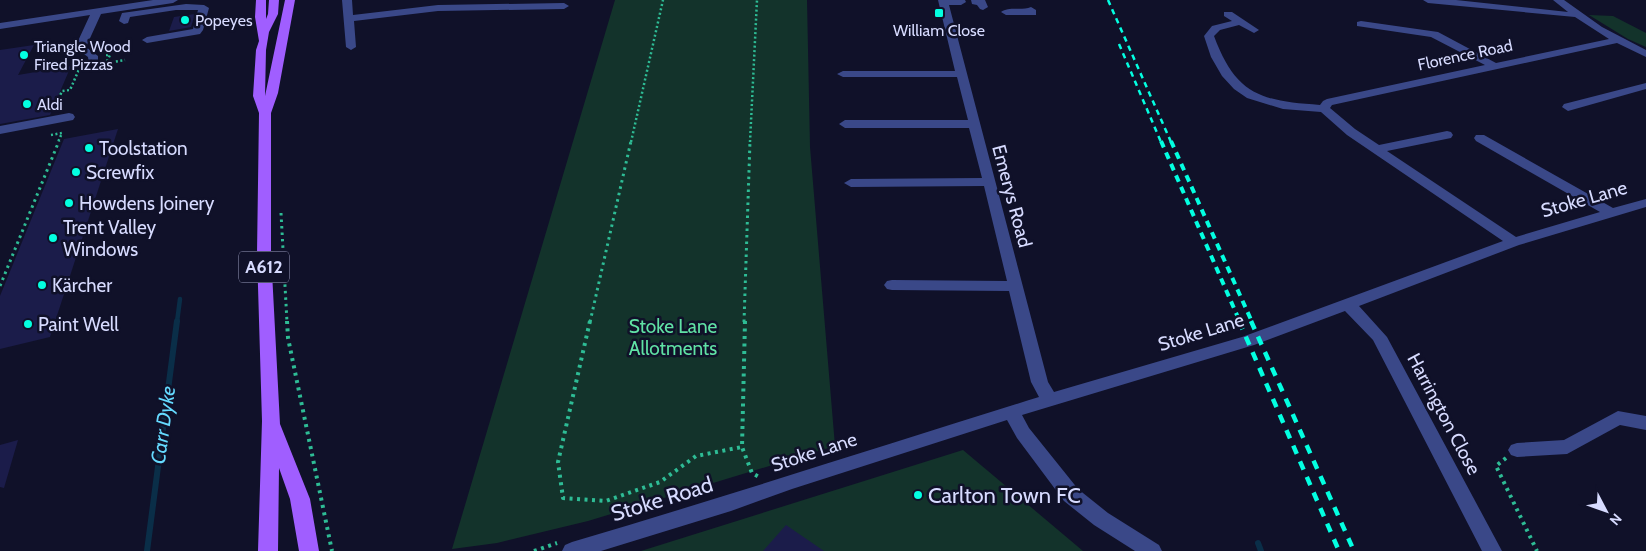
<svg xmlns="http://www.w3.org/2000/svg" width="1646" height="551" viewBox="0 0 1646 551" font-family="Cabin,sans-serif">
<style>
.green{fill:#13332b}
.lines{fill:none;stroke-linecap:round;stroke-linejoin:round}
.stream-far1{stroke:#0a2e48;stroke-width:4.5}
.stream{stroke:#0a2e48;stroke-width:6}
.building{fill:#1b1c4a}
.path-far2{stroke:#2ebc95;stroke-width:2.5;stroke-dasharray:2 2.5;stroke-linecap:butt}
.path-far1{stroke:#2ebc95;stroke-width:3;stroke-dasharray:2.5 4;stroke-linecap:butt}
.path{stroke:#2ebc95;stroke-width:4;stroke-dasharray:3 4.5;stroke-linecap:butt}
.minor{fill:#3a4888;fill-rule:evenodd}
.major{fill:#a05eff;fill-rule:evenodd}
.rail-far2{stroke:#03ffe1;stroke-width:2.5;stroke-dasharray:5.5 4.5;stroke-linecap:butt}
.rail-far1{stroke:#03ffe1;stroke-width:4;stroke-dasharray:7 5.5;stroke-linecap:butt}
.rail{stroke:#03ffe1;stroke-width:4.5;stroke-dasharray:9 8;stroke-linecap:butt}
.poi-dot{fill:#03ffe1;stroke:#101129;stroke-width:2}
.labels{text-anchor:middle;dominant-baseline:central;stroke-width:5;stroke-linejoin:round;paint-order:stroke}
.far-poi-label{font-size:16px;fill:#d7dbff;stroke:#101129;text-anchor:start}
.far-street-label{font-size:16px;fill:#d7dbff;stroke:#101129}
.shield{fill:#101129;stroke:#9b9ebf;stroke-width:1}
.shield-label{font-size:18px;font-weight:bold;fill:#d7dbff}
.poi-label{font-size:19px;fill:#d7dbff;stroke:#101129;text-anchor:start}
.street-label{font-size:19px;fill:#d7dbff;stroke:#101129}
.park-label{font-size:19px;fill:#60e2a5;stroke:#101129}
.water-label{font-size:20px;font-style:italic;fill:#65daff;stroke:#101129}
.near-poi-label{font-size:22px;fill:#d7dbff;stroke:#101129;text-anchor:start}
.near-street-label{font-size:22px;fill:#d7dbff;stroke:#101129}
</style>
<rect width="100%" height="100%" fill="#101129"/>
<g class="green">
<path d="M615,0H807L810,147L835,446L588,521L497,543L452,549Z"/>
<path d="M1589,15L1613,16L1646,33V47L1628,39Z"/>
<path d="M963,450L1083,551H641Z"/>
</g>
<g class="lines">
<path class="stream-far1" d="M177,322L180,299"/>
<g class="stream">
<path d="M1258,543L1261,551"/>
<path d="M147,551L177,321"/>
</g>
</g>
<g class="building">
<path d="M195,14L191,27L169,31L174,17Z"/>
<path d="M34,45L18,75L71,66L50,115L0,124V50Z"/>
<path d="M118,129L50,337L0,349V296L64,139Z"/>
<path d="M18,440L4,488L0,487V445Z"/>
<path d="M786,525L824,551H763Z"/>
</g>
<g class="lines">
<g class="path-far2">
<path d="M106,55H110L106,63"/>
<path d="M107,63L125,60"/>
<path d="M55,107L62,91L70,90L80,67H83"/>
<path d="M51,135L62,133L58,142"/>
<path d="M631,142L663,0"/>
<path d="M750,142L757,0"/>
</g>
<g class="path-far1">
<path d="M281,213L287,322"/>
<path d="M0,286L59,141"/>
<path d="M590,322L631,141"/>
<path d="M744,322L750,141"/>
</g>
<g class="path">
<path d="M287,321L288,338L332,551"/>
<path d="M590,321L558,462L563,498L606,501L660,482L696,456L742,447"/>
<path d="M745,321L742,447L752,473L759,477"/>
<path d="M1506,458L1496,466L1537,551"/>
<path d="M534,551L557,543"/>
</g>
<g class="minor">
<path d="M153,0H178L173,3L101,14L86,47L98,56V62L93,65L89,64L88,57L76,48L51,52L46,49L51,46L78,41L90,15L0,29V23Z"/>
<path d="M342,0H352L353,15L438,5L564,3L569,6L564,9L438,11L354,21L356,47L351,50L346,47Z"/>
<path d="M938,0H965L966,2L961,5H949L1048,382L1054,392L1242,337L1503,241L1347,135L1321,112L1283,109L1247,98L1234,89L1222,76L1211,57L1204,36L1212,26L1232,21L1224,16V12H1232L1259,30L1254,33L1239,25L1220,30L1214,36C1236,95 1261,101 1320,105L1323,101L1327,99L1485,65L1431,37L1357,26V22L1361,21L1438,32L1496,63L1609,39L1575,17L1428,3L1423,0H1456L1568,12L1553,0H1564L1602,27L1646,50V57L1617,43L1332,105L1330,108L1355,129L1379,145L1447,131L1451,132L1453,135L1451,138L1387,151L1516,237L1600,212L1476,141L1474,138L1476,135H1484L1613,208L1646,199V207L1519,245L1359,306L1387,337L1502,551H1482L1373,340L1345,311L1254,345L1022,415L1029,428L1078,489L1108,513L1159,545L1162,551H1135L1094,525L1064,501L1017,438L1007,420L792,489L731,511L601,551H562L565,545L572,542C728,496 884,445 1039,397L1031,382L1009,291L892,290L887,289L884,285L887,281L892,280L1007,281L984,186L851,187L844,183L851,179L982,178L969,128H845L839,124L845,120H968L957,77H843L837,74L843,71H955Z"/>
<path d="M971,0H985L988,7L983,10L980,9L977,5L972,4Z"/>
<path d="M186,4L204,5L209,8L203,30L200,34L147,43L142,40L147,37L193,29L198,10H176L130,17L128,23L124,24L119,21L122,13Z"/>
<path d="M1031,7L1036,10V15H1006L1001,12C1009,6 1022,11 1031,7Z"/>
<path d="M1646,83V89L1568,111L1562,107L1564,104Z"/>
<path d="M69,113L73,114L75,117L73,120L0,134V126Z"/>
<path d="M1618,411L1646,416V430L1620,425L1567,454L1517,457L1511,455L1508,450L1511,445L1517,443L1564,440Z"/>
</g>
<path class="major" d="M256,0H266V19L268,14L269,0H279L278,14L269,32L266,50L265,96L285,0H295L278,93L271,113V253L280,424L310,499L319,551H299L290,499L279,468L278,551H258L262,421L257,253L259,113L253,96L256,50L259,41L255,17Z"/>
<g class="rail-far2">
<path d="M1108,0L1171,142"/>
<path d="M1119,44L1161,142"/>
</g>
<g class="rail-far1">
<path d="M1161,141L1240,322"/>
<path d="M1171,141L1252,322"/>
</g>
<g class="rail">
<path d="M1239,321L1339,551"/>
<path d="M1251,321L1354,551"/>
</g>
</g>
<g class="poi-dot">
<rect x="934" y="8" width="10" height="10" rx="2.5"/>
<circle cx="185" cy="20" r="5"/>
<circle cx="24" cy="55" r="5"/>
<circle cx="27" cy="104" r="5"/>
<circle cx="89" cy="148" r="5"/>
<circle cx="76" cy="172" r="5"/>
<circle cx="69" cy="203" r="5"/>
<circle cx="53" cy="238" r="5"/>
<circle cx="42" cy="285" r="5"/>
<circle cx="28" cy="324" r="5"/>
<circle cx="918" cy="495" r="5"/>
</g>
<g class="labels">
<g class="far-poi-label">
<text x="195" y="20">Popeyes</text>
<text x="939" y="30" text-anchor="middle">William Close</text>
<text x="34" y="46">Triangle Wood<tspan x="34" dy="18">Fired Pizzas</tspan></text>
<text x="37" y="104">Aldi</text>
</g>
<g class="far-street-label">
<text transform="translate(1465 55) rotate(-12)">Florence Road</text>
</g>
<rect class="shield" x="239" y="251.5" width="50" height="31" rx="4"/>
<g class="shield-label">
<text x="264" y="267">A612</text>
</g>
<g class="poi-label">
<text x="99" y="148">Toolstation</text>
<text x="86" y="172">Screwfix</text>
<text x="79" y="203">Howdens Joinery</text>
<text x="63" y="227">Trent Valley<tspan x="63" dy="22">Windows</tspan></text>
<text x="52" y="285">Kärcher</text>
<text x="38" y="324">Paint Well</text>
</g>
<g class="street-label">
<text transform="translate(1012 196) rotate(75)">Emerys Road</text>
<text transform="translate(1584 199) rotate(-16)">Stoke Lane</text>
<text transform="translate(1201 332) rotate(-17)">Stoke Lane</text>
<text transform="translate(1444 414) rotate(62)">Harrington Close</text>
<text transform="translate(814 452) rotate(-18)">Stoke Lane</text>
</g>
<g class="park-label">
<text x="673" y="326">Stoke Lane<tspan x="673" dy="22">Allotments</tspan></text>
</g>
<g class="water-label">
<text transform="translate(163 425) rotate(-82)">Carr Dyke</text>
</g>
<g class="near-poi-label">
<text x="928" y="495">Carlton Town FC</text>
</g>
<g class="near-street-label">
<text transform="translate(662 499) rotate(-17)">Stoke Road</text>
</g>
</g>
<g transform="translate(1606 511) rotate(131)" stroke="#101129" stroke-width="4" paint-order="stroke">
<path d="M0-4L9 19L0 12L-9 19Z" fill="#d7dbff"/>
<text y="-8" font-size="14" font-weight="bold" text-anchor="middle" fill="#d7dbff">N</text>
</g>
</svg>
